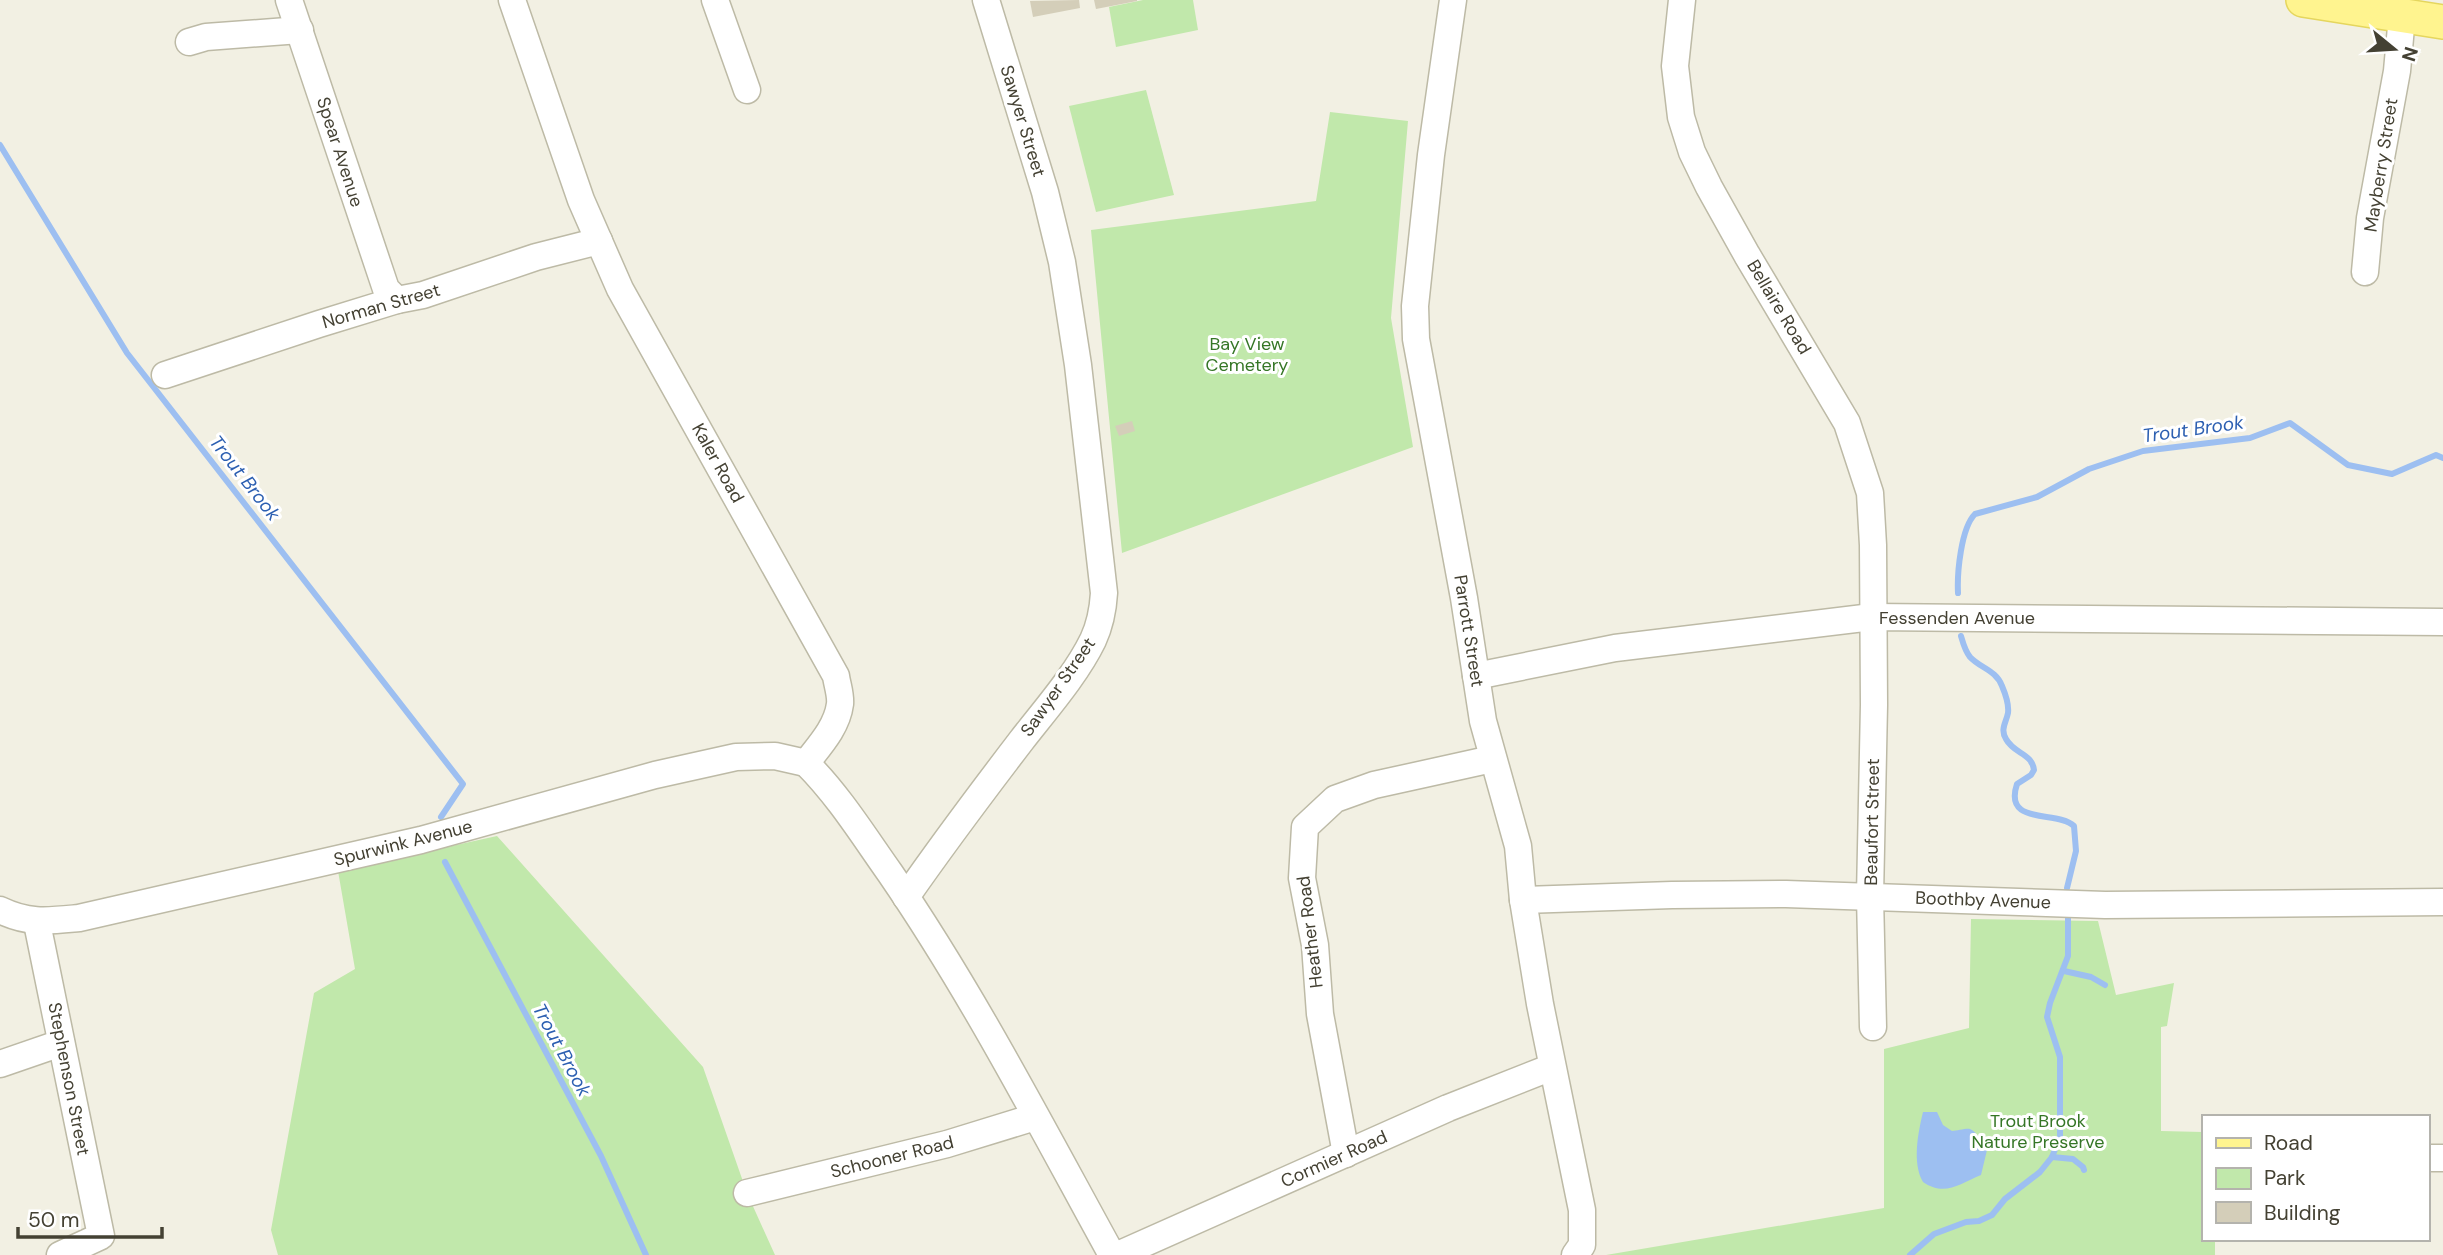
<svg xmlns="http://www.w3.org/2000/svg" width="2443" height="1255" viewBox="0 0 2443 1255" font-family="'DM Sans',sans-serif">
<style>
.green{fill:#c1e8ab}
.water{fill:#9dbff1}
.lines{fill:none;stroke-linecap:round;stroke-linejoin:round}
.stream{stroke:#9dbff1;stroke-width:6}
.building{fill:#d4ceb9}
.minor-casing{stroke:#bdbaa6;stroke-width:29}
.major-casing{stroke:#e5d65e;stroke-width:36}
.minor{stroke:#fff;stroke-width:26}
.major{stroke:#fff48f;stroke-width:33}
.labels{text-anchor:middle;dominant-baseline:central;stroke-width:6;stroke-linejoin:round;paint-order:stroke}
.street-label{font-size:18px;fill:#444133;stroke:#fff}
.park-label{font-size:18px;fill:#357626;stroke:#fff}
.water-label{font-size:19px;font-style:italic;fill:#2c5fb1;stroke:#fff}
</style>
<rect width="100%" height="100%" fill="#f2f0e3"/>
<g class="green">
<path d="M1143,0H1193L1198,30L1116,47L1109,7Z"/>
<path d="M1146,90L1174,195L1096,212L1069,106Z"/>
<path d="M1330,112L1408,121L1391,318L1413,447L1122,553L1091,230L1316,201Z"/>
<path d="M497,836L703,1067L747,1193L775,1255H278L271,1230L314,993L355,969L338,871Z"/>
<path d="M1971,919L2098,921L2116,995L2174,983L2167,1026L2161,1027V1131L2203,1132V1239H2215V1255H1606L1884,1208V1049L1969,1028Z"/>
</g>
<path class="water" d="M1923,1112H1937L1943,1125L1952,1131C1957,1131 1966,1128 1970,1129C1978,1132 1980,1143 1988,1146L1981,1175C1959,1184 1945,1197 1923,1182C1912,1163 1918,1133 1923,1112Z"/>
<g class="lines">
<g class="stream">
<path d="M0,145L127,353L463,784L441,817"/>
<path d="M1958,593C1957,573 1961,528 1975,514L2037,497L2089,469L2143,451L2250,438L2290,423L2348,465L2392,474L2436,455L2443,458"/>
<path d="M1961,636C1963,643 1965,651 1970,657C1980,668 1996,670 2002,686C2005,693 2009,705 2008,713C2006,723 2000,729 2006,739C2014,754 2032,753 2034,770L2031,775L2017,784C2003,826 2057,810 2074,826L2076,851L2067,888"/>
<path d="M445,862L601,1156L646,1255"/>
<path d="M2064,971L2091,977L2105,985"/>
<path d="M2052,1157L2073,1159L2083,1167L2084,1170"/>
<path d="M1910,1255L1934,1234L1966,1222L1979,1221L1992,1215L2005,1199L2040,1172L2052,1157L2060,1137V1057L2047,1017L2050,1003L2068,956V912"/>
</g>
</g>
<g class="building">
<path d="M1079,0L1080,8L1033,17L1030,1Z"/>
<path d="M1094,0H1137V1L1096,9Z"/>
<path d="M1132,421L1135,431L1119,436L1115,426Z"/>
</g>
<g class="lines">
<defs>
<g id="minor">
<path d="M289,0L386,289L397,300"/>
<path d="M512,0L581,200L620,289L836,676C837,684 841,695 840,704C837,727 820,745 806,763"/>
<path d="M715,0L747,90"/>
<path d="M1453,0L1431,155L1415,306L1416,339L1464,598L1483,721L1518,846L1523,900L1540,1004L1582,1210V1245L1575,1255"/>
<path d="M1682,0L1675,66L1681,117L1692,152L1709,187L1747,255L1847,423L1870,493L1873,545L1874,705L1870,896L1873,1027"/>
<path d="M189,42L206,37L300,30"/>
<path d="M2365,272L2370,218L2397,71L2402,16"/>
<path d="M165,375L319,324L397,300L423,295L536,257L599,241"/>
<path d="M1476,676L1615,648L1872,617L2443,622"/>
<path d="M806,763C839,796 863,835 890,873C973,994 1041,1126 1112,1255"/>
<path d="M906,897C943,844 982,792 1021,741C1045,710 1076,675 1093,640C1100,625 1103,610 1104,593L1078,365L1062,262L1045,192L986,0"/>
<path d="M1523,900L1672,895L1786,894L2105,905L2443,902"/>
<path d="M0,910C29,924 48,921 79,918L421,840L655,775L736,757L775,756L806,763"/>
<path d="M37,923L101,1236L60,1255"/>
<path d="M0,1064L61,1043"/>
<path d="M1346,1154L1320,1014L1315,945L1302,878L1305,827L1335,799L1374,785L1492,759"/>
<path d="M2427,1158H2443"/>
<path d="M747,1193L947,1144L1035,1117"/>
<path d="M1118,1255L1448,1108L1552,1067"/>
</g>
<path id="major" d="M2303,0L2443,22"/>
</defs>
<use href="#minor" class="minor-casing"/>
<use href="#major" class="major-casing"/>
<use href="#minor" class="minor"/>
<use href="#major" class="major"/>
</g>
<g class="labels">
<g class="street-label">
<text transform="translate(1023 121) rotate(73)">Sawyer Street</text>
<text transform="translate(340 152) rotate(72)">Spear Avenue</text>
<text transform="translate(2381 165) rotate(-81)">Mayberry Street</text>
<text transform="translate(381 306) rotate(-16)">Norman Street</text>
<text transform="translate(1779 307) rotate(59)">Bellaire Road</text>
<text transform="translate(718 463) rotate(61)">Kaler Road</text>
<text x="1957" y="618">Fessenden Avenue</text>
<text transform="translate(1469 631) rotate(81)">Parrott Street</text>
<text transform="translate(1058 687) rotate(-55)">Sawyer Street</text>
<text transform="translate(1872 822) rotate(-89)">Beaufort Street</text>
<text transform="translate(403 843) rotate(-14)">Spurwink Avenue</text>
<text transform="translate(1983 900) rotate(2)">Boothby Avenue</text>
<text transform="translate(1310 932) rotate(-97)">Heather Road</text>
<text transform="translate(69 1079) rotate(79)">Stephenson Street</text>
<text transform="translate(892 1157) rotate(-14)">Schooner Road</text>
<text transform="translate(1334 1159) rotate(-24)">Cormier Road</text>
</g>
<g class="park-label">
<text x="1247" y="344">Bay View<tspan x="1247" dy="21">Cemetery</tspan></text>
<text x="2038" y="1121">Trout Brook<tspan x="2038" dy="21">Nature Preserve</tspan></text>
</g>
<g class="water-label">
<text transform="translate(2193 429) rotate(-8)">Trout Brook</text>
<text transform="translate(245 478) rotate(52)">Trout Brook</text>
<text transform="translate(562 1050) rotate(62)">Trout Brook</text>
</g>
</g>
<rect x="2202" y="1115" width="228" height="126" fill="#ffffff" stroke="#b4b3ad" stroke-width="2"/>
<rect x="2216" y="1138" width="35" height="10" fill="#fff48f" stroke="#b4b3ad" stroke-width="2"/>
<text x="2264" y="1150" font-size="21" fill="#444133">Road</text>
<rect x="2216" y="1168" width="35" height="21" fill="#c1e8ab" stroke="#b4b3ad" stroke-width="2"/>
<text x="2264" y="1185" font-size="21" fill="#444133">Park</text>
<rect x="2216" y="1202" width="35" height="21" fill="#d4ceb9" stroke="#b4b3ad" stroke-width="2"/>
<text x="2264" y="1220" font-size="21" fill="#444133">Building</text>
<g transform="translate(2394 49) rotate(108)" stroke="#ffffff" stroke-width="5" paint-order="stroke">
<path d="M0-5L12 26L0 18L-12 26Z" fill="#444133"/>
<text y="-10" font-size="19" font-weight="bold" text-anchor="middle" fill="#444133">N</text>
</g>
<path d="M18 1227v10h144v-10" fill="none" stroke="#444133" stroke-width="3.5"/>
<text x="28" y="1227" font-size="21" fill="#444133" stroke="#ffffff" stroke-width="5" paint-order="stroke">50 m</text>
</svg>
